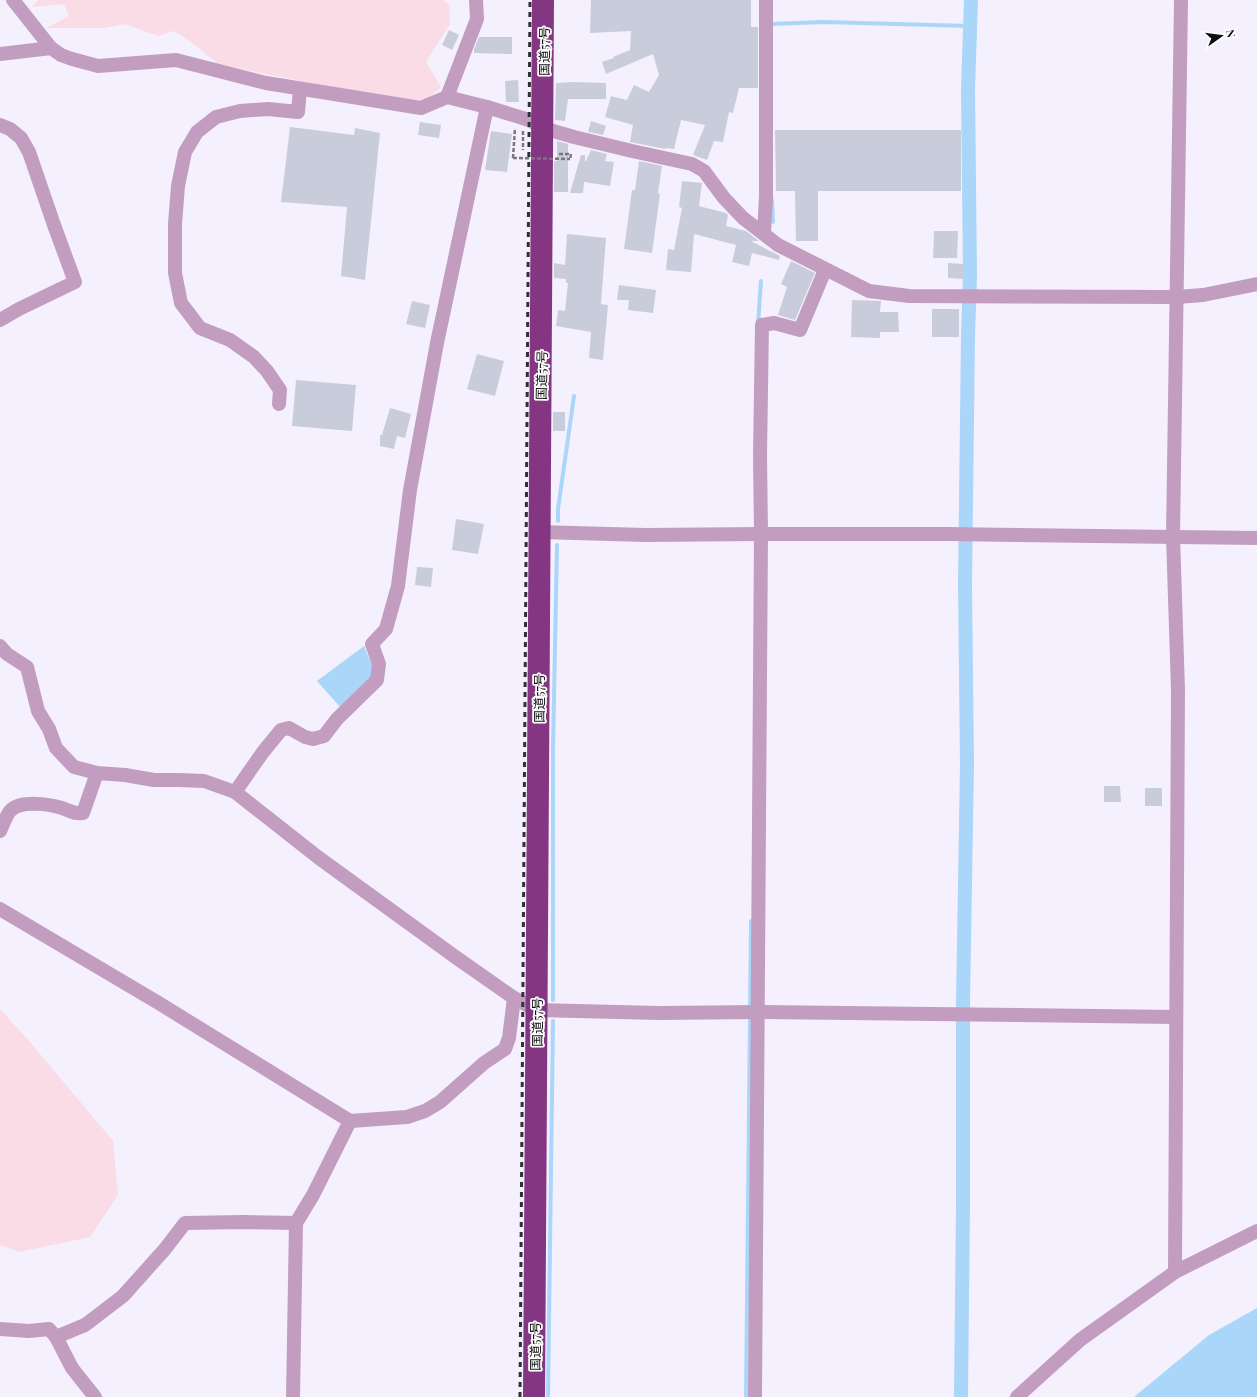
<svg xmlns="http://www.w3.org/2000/svg" width="1257" height="1397" viewBox="0 0 1257 1397" font-family="'Playfair Display','Noto Sans JP',serif">
<style>
.green{fill:#fadce6}
.water{fill:#aad6f9}
.lines{fill:none;stroke-linecap:round;stroke-linejoin:round}
.stream{stroke:#aad6f9;stroke-width:4}
.canal{stroke:#aad6f9;stroke-width:14}
.building{fill:#c9cddb}
.path{stroke:#7a767f;stroke-width:2.5;stroke-dasharray:4 2;stroke-linecap:butt}
.street{stroke:#c29dc0;stroke-width:14}
.highway{stroke:#843682;stroke-width:22}
.rail{stroke:#312e35;stroke-width:3;stroke-dasharray:5 5;stroke-linecap:butt}
.path-bridge{stroke:#7a767f;stroke-width:2.5;stroke-dasharray:4 2;stroke-linecap:butt}
.labels{text-anchor:middle;dominant-baseline:central;stroke-width:3.5;stroke-linejoin:round;paint-order:stroke}
.street-label{font-size:13px;fill:#0f0d12;stroke:#fff}
</style>
<rect width="100%" height="100%" fill="#f5f0fe"/>
<g class="green">
<path d="M38,0H443L449,5L450,24L426,62L441,87L425,101L334,88L218,64L191,42L174,31L158,36L125,24L103,28H46L69,16L64,4L32,7Z"/>
<path d="M0,1009L30,1042L113,1141L118,1195L90,1237L19,1252L0,1245Z"/>
</g>
<g class="water">
<path d="M364,646L372,665L373,678L341,708L317,681Z"/>
<path d="M1257,1308V1397H1134L1209,1335Z"/>
</g>
<g class="lines">
<g class="stream">
<path d="M772,24L823,22L970,26"/>
<path d="M772,200L773,222"/>
<path d="M758,325L761,281"/>
<path d="M558,521V509L574,396"/>
<path d="M553,1000V749L557,545"/>
<path d="M548,1397L553,1021"/>
<path d="M746,1397L751,921"/>
</g>
<path class="canal" d="M961,1397L963,1205V1003L967,764L965,585L968,336L970,276L968,89L971,0"/>
</g>
<g class="building">
<path d="M591,0H751V27H758V88H739L733,113L729,112L723,142L714,141L707,160L693,155L705,125L681,120L674,149L665,148V149L630,142L633,125L605,117L611,96L627,100L634,85L649,92L659,75L653,54L606,74L602,62L614,58L613,57L630,50L631,31L590,33Z"/>
<path d="M449,30L459,35L452,50L442,45Z"/>
<path d="M479,37H512V54L474,53V49Z"/>
<path d="M518,80L519,102H506L505,81Z"/>
<path d="M574,82L606,83V99H568L565,121L555,120L556,83Z"/>
<path d="M591,121L606,126L603,135L588,132Z"/>
<path d="M420,122L441,125L439,138L418,135Z"/>
<path d="M290,127L354,135L355,128L380,133L365,280L341,276L347,207L281,202Z"/>
<path d="M775,130H961V191H818V241H796L795,191H776Z"/>
<path d="M491,131L512,134L507,172L485,170Z"/>
<path d="M557,141L568,144V192H554V161H557Z"/>
<path d="M591,150L607,154L605,161L614,162L610,186L584,182L583,193H570L581,155H585V161H586Z"/>
<path d="M639,161L662,166L658,193L660,194L652,253L624,249L632,190H635Z"/>
<path d="M682,181L702,183L699,206L726,213L728,215L726,226L746,231L759,241H751L780,256L779,260L752,253L749,266L732,262L736,245L694,234L691,272L666,270L668,249L674,250L682,208L679,207Z"/>
<path d="M934,231H958L957,258H933Z"/>
<path d="M567,234L606,238L601,304L608,305L603,360L589,358L591,332L556,326L558,310L565,311L568,283H566V279L554,278V263L565,265Z"/>
<path d="M791,261L815,273L795,320L778,315L787,287L781,284Z"/>
<path d="M948,263L964,264L963,279L948,278Z"/>
<path d="M619,285L656,290L653,313L628,310L629,300H617Z"/>
<path d="M852,300L881,301L880,312H898L899,332H880V338L851,337Z"/>
<path d="M412,301L430,305L425,328L406,324Z"/>
<rect x="932" y="309" width="27" height="28"/>
<path d="M477,354L504,361L495,396L467,389Z"/>
<path d="M296,380L356,385L352,431L292,426Z"/>
<path d="M390,408L411,414L405,438L397,436L394,449L380,446V435H382Z"/>
<rect x="553" y="412" width="12" height="19"/>
<path d="M456,519L484,524L478,554L452,550Z"/>
<path d="M417,567L433,568L431,587L415,585Z"/>
<path d="M1104,786H1120L1121,802H1104Z"/>
<rect x="1145" y="788" width="17" height="18"/>
</g>
<g class="lines">
<g class="path">
<path d="M523,131V150"/>
<path d="M559,154H571L570,159"/>
<path d="M513,158L515,128"/>
</g>
<g class="street">
<path d="M13,0L51,48L61,55L72,59L98,66L176,60L266,83L421,108L447,97L487,107L529,120L543,128L574,137L632,151L692,164L704,171L724,198L743,218L778,245L869,291L909,296L1177,297L1203,295L1257,284"/>
<path d="M0,54L51,48"/>
<path d="M447,97L477,19L476,0"/>
<path d="M0,125L10,129L21,138L29,152L54,225L75,282L19,309L0,320"/>
<path d="M764,234L766,196V0"/>
<path d="M279,404L280,390L267,371L254,357L230,340L200,328L181,303L175,273V224L178,186L185,152L197,132L216,117L240,111L268,109L298,112L300,89"/>
<path d="M539,532L646,535L761,534H947L1257,538"/>
<path d="M0,646L7,654L27,667L38,711L49,729L56,748L74,767L97,773L125,775L154,780H179L204,781L235,792L319,858L454,956L514,998L536,1010L659,1013L758,1012L1175,1017"/>
<path d="M235,792L263,752L281,730L289,728L305,737L313,739L324,736L337,719L377,680L379,664L372,644L386,629L398,586L410,490L437,343L487,107"/>
<path d="M0,831C3,825 6,816 10,811C20,800 49,804 62,808C70,811 74,814 83,813L97,773"/>
<path d="M0,909L157,1002L350,1121L407,1117L425,1111L440,1102L484,1063L505,1049L509,1038L514,998"/>
<path d="M1175,1272L1178,690L1173,536L1181,0"/>
<path d="M0,1329L29,1331L49,1329L56,1337L72,1368L95,1397"/>
<path d="M56,1337L85,1325L123,1296L165,1249L185,1223L243,1222L296,1223"/>
<path d="M293,1397L296,1223L313,1195L350,1121"/>
<path d="M755,1397L761,534L760,455L762,325L774,323L800,330L825,270"/>
<path d="M1017,1397L1080,1340L1175,1272L1257,1231"/>
</g>
<path class="highway" d="M534,1397L543,0"/>
<path class="rail" d="M520,1397L530,0"/>
<path class="path-bridge" d="M513,158L570,159"/>
</g>
<g class="labels">
<g class="street-label">
<text transform="translate(543 51) rotate(-90)">国道57号</text>
<text transform="translate(541 375) rotate(-89)">国道57号</text>
<text transform="translate(538 698) rotate(-90)">国道57号</text>
<text transform="translate(536 1022) rotate(-90)">国道57号</text>
<text transform="translate(534 1346) rotate(-90)">国道57号</text>
</g>
</g>
<g transform="translate(1221 36) rotate(76)" stroke="#ffffff" stroke-width="3" paint-order="stroke">
<path d="M0-3L7 15L0 10L-7 15Z" fill="#0f0d12"/>
<text y="-6" font-size="11" font-weight="bold" text-anchor="middle" fill="#0f0d12">N</text>
</g>
</svg>
